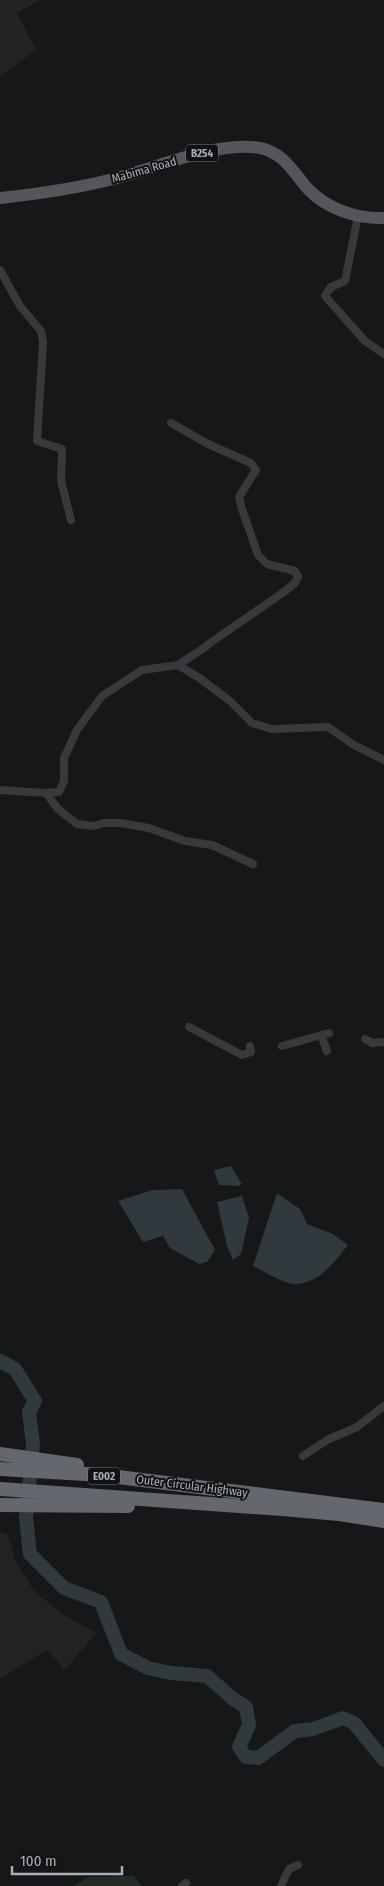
<svg xmlns="http://www.w3.org/2000/svg" width="384" height="1886" viewBox="0 0 384 1886" font-family="'Fira Sans Condensed',sans-serif">
<style>
.built{fill:#222325}
.green{fill:#232b23}
.water{fill:#2f393e}
.lines{fill:none;stroke-linecap:round;stroke-linejoin:round}
.river{stroke:#2f393e;stroke-width:14}
.minor{stroke:#38393d;stroke-width:8}
.primary{stroke:#54565c;stroke-width:12}
.motorway{stroke:#64676e;stroke-width:14}
.labels{text-anchor:middle;dominant-baseline:central;stroke-width:4;stroke-linejoin:round;paint-order:stroke}
.shield{fill:#111213;stroke:#7b8086;stroke-width:1}
.shield-label{font-size:11px;font-weight:bold;fill:#a9afb8}
.street-label{font-size:12px;fill:#a9afb8;stroke:#111213}
</style>
<rect width="100%" height="100%" fill="#161718"/>
<g class="built">
<path d="M0,0H41L17,13L36,50L0,76Z"/>
<path d="M0,1533H7L16,1562L34,1591L64,1615L96,1633L64,1671L48,1649L0,1679Z"/>
</g>
<path class="green" d="M133,1876L142,1886H73L88,1877Z"/>
<g class="water">
<path d="M231,1166L242,1184L237,1186L219,1185L214,1170Z"/>
<path d="M182,1189L215,1250L207,1262L199,1264L170,1248L163,1236L143,1242L118,1201L153,1190Z"/>
<path d="M277,1193L300,1209L307,1224L333,1234L348,1245C334,1263 318,1285 293,1284C283,1283 263,1271 253,1266Z"/>
<path d="M242,1196L249,1218L241,1254L233,1260L227,1246L217,1202Z"/>
</g>
<g class="lines">
<path class="river" d="M0,1361L15,1369L35,1401L29,1412L33,1444L26,1518L30,1554L64,1588L101,1602L121,1654L148,1668L171,1673L207,1676L232,1698L246,1707L249,1725L239,1747L246,1757L258,1758L295,1731L313,1729L343,1718L354,1723L384,1760"/>
<g class="minor">
<path d="M358,216L345,281L331,287L325,296L365,341L384,354"/>
<path d="M0,270L20,306L41,331L43,342L37,441L62,449L61,481L71,520"/>
<path d="M171,423L208,444L251,463L256,470L239,497L242,509L258,555L267,564L295,571L298,577L294,584L281,594L210,643C200,652 189,657 178,665"/>
<path d="M0,790L46,793L59,792L64,781V758L77,730L102,696L142,670L178,665L198,677L230,701L252,723L272,729L328,727L354,745L384,760"/>
<path d="M46,793L58,809L77,824L94,826L104,823H121L149,828L185,841L212,845L253,864"/>
<path d="M189,1027L242,1055L251,1052L250,1046"/>
<path d="M321,1035L327,1051"/>
<path d="M365,1039L372,1043L384,1042"/>
<path d="M282,1046L329,1033"/>
<path d="M303,1456L327,1440L357,1427L384,1406"/>
<path d="M182,1886L186,1883"/>
<path d="M281,1886L289,1869L298,1865"/>
</g>
<path class="primary" d="M0,198C37,194 73,189 109,180C152,170 217,140 260,148C283,152 294,173 308,189C327,209 357,219 384,218"/>
<g class="motorway">
<path d="M0,1454L77,1465"/>
<path d="M0,1469L102,1475L384,1510"/>
<path d="M0,1489L282,1509L339,1514L384,1521"/>
<path d="M0,1505L128,1506"/>
</g>
</g>
<g class="labels">
<g class="shield">
<rect x="186" y="144.5" width="32" height="17" rx="4"/>
<rect x="88" y="1467.5" width="32" height="17" rx="4"/>
</g>
<g class="shield-label">
<text x="202" y="153">B254</text>
<text x="104" y="1476">E002</text>
</g>
<g class="street-label">
<text transform="translate(144 170) rotate(-16)">Mabima Road</text>
<text transform="translate(192 1486) rotate(7)">Outer Circular Highway</text>
</g>
</g>
<path d="M12 1866v8h110v-8" fill="none" stroke="#a9afb8" stroke-width="2.5"/>
<text x="20" y="1866" font-size="15" fill="#a9afb8" stroke="#111213" stroke-width="4" paint-order="stroke">100 m</text>
</svg>
